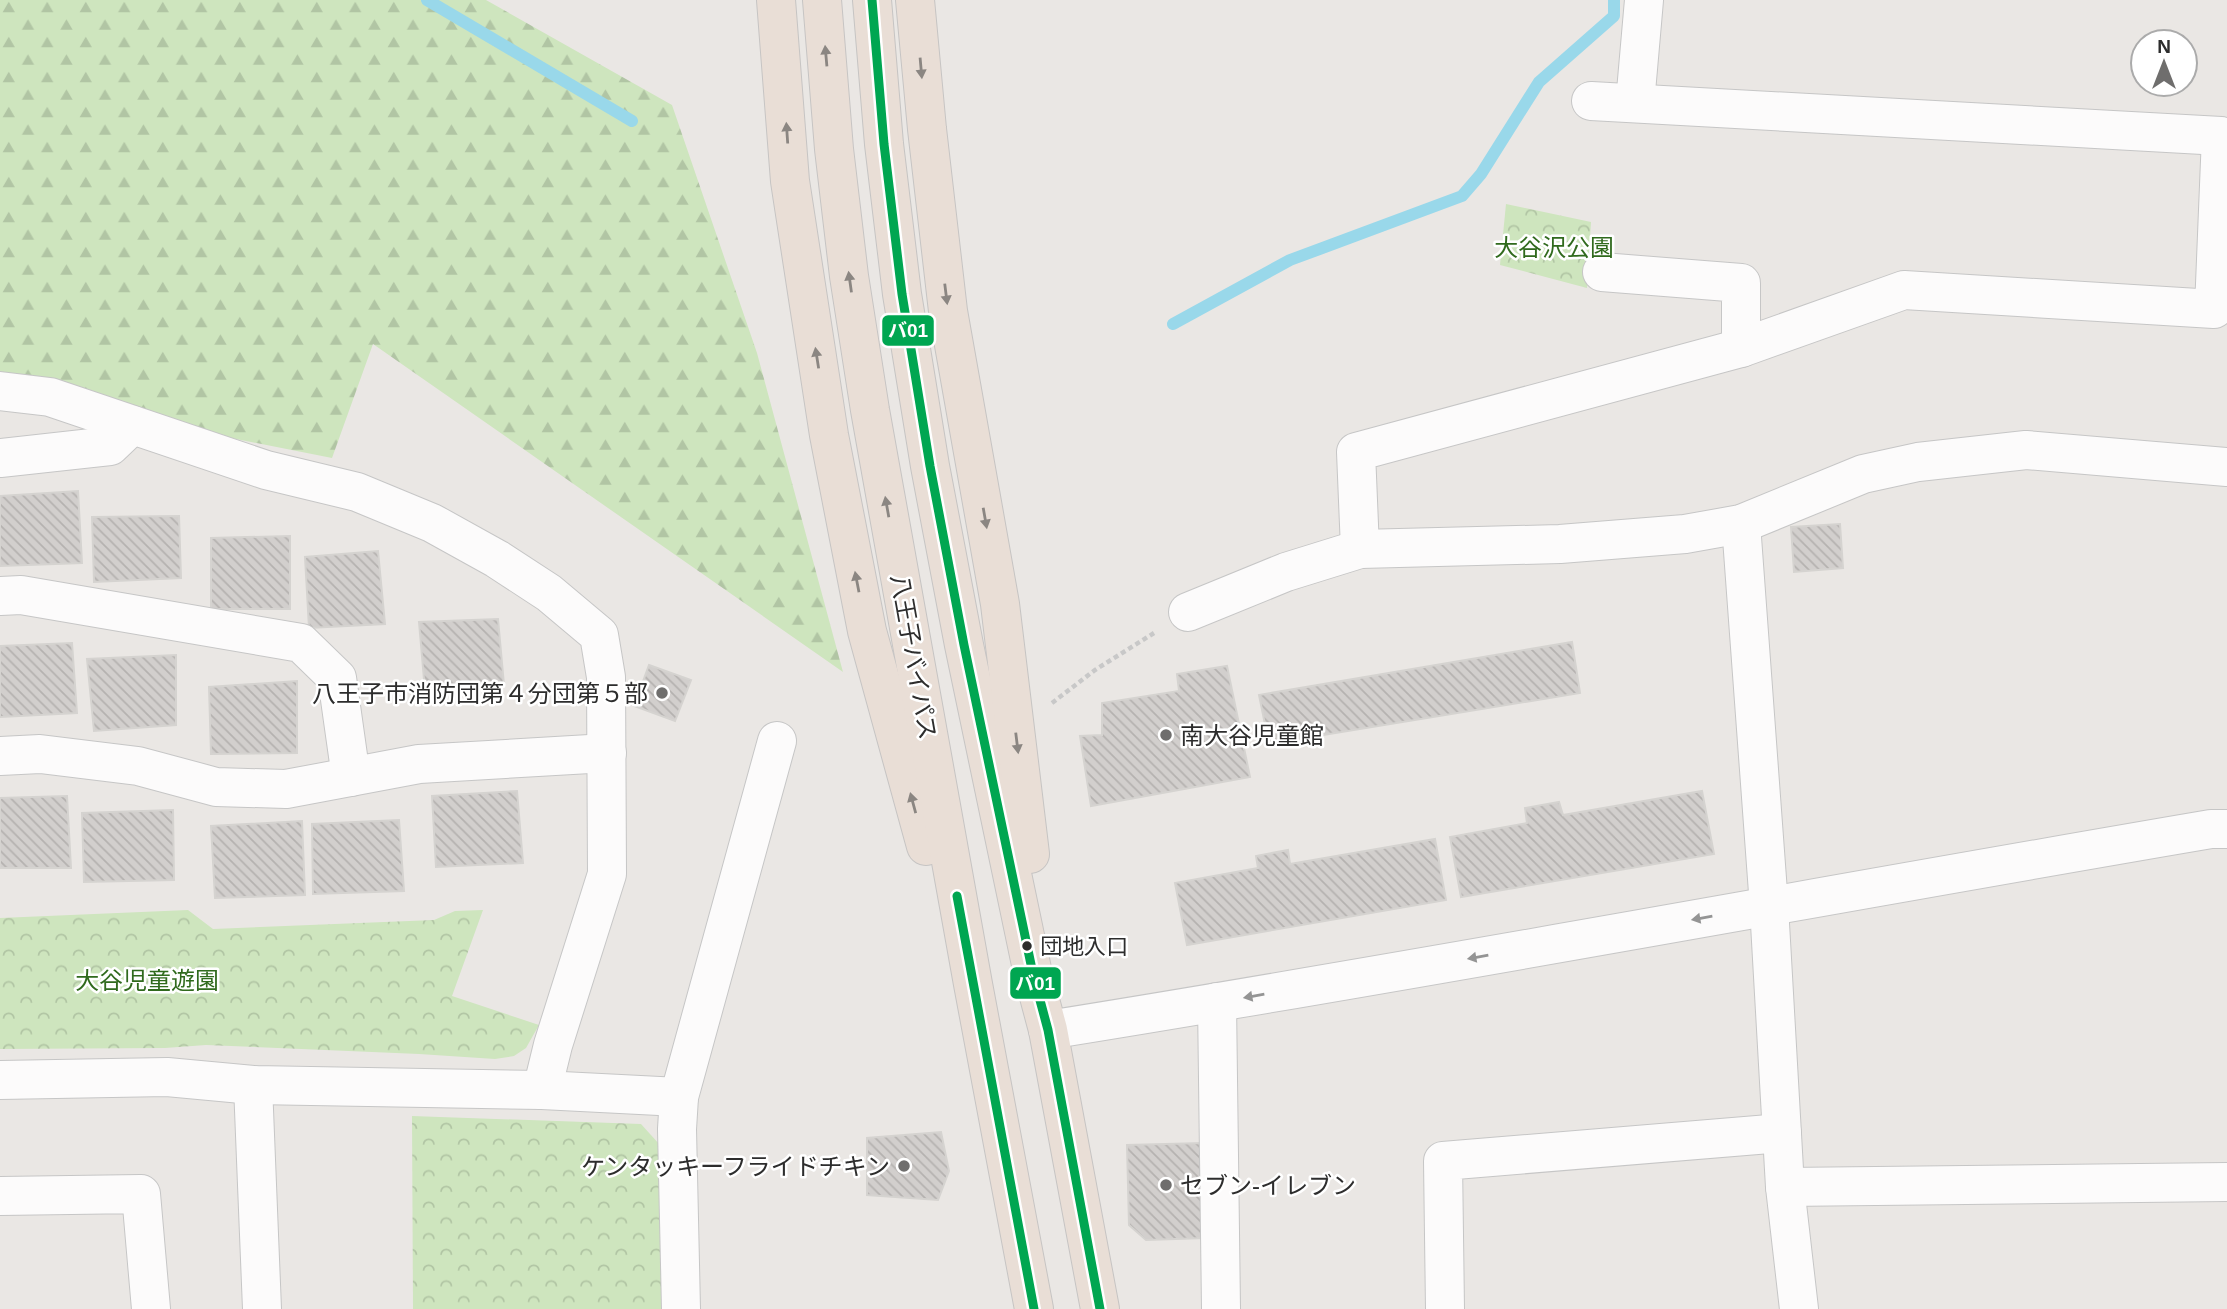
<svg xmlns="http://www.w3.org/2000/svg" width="2227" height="1309" viewBox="0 0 2227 1309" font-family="Helvetica,'Noto Sans JP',sans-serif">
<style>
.forest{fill:url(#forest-firs)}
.park{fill:url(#park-crowns)}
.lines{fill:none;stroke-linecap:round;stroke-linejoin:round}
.stream{stroke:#99d8ea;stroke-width:12}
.building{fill:url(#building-back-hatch);stroke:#d5d3d0;stroke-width:2}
.street-casing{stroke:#c6c6c6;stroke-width:40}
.highway-casing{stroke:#c6c4c3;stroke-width:40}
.path{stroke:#c8c8c8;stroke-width:4.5;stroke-dasharray:5 3.5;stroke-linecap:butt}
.street{stroke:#fcfbfb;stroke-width:38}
.highway{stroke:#e9ded6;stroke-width:38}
.bus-1-casing{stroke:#fff;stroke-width:14}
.bus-1{stroke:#00a651;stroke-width:9}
.oneway{fill:#8b8682}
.oneway2{fill:#949494}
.poi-dot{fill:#6f6e6d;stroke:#fff;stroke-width:2.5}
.bus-dot{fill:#2d2d2d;stroke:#fff;stroke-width:2.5}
.labels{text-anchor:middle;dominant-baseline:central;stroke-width:5;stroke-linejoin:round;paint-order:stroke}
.bus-label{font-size:22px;fill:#2d2d2d;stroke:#fff;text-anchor:start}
.park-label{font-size:24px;fill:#306a1d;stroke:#fff}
.street-label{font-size:24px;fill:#2d2d2d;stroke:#fff}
.poi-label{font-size:24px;fill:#2d2d2d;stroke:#fff;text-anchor:end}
.line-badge{stroke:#fff;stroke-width:2.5}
.badge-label{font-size:19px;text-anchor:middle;font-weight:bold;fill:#fff}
</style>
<defs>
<pattern id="forest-firs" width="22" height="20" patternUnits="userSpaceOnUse" patternTransform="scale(1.75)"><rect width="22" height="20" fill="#cee5be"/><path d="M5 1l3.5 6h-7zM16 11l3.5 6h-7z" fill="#b1c5a4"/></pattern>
<pattern id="park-crowns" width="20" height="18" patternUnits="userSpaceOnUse" patternTransform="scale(1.75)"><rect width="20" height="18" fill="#cee5be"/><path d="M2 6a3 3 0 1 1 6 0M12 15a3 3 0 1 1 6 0" fill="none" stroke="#b1c5a4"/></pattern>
<pattern id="building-back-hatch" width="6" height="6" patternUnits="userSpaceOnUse" patternTransform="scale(1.75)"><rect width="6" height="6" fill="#d2cfcd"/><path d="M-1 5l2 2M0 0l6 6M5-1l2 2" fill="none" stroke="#b5b2b0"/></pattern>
</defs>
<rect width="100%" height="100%" fill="#eae7e4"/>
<path class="forest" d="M0,0H486L672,105L757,353L843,672L373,344L332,458L0,392Z"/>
<g class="park">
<path d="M1506,204L1591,222L1587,288L1500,265Z"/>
<path d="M188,910L213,929L434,920L455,911L483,910L452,996L539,1025L526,1048L514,1056L495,1059L419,1054L206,1045L165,1048L0,1049V918Z"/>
<path d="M412,1116L641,1124L660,1145L662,1309H413Z"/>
</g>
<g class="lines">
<g class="stream">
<path d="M427,0L632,121"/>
<path d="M1173,324L1290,260L1462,196L1481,174L1539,82L1614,16V0"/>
</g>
</g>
<g class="building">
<path d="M78,491L82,563L0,566V496Z"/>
<path d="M179,516L181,578L94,582L92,517Z"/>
<path d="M1840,524L1843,568L1794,572L1791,527Z"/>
<path d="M290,536V609H211V538Z"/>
<path d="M378,551L385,624L309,628L305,557Z"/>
<path d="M498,619L504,685L425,691L419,622Z"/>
<path d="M1572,642L1580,693L1269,744L1259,695Z"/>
<path d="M72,643L77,713L0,717V646Z"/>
<path d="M176,655V725L94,731L87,659Z"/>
<path d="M649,665L691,680L675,721L634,706Z"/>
<path d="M1227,666L1250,777L1091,806L1080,736L1102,735V703L1179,691L1177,674Z"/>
<path d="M297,681V753L211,754L209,687Z"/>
<path d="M517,791L523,863L436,867L432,796Z"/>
<path d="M1702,791L1714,854L1461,897L1450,837L1527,823L1525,808L1559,802L1563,815Z"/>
<path d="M67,796L71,868H0V798Z"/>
<path d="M173,810L174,880L84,882L82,813Z"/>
<path d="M399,820L404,891L313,894L312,824Z"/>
<path d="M302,821L305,895L215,898L211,826Z"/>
<path d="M1435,839L1446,900L1187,945L1175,883L1258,868L1256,856L1288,850L1290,864Z"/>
<path d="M941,1132L949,1171L938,1200L867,1195V1138Z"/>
<path d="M1203,1143L1205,1238L1146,1240L1129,1225L1127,1145Z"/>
</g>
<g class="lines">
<defs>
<g id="street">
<path d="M1635,103L1644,0"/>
<path d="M1602,272L1741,283V348"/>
<path d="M0,391L50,397L266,470L357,492L432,523L497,559L549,593L599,635L606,677L607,874L553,1045L542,1090"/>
<path d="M0,458L110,446L132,425"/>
<path d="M1741,524L1769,906L1785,1187L1799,1309"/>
<path d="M1360,549L1356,452L1741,348L1904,290L2214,309L2221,136L1591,101"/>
<path d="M0,596L21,595L301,643L337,678L351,777"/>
<path d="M1188,612L1286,572L1360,549L1560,544L1685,534L1741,524L1863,474L1918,462L2026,450L2227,467"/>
<path d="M0,756L40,754L138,766L216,787L286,789L419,764L607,753"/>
<path d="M1217,1002L1221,1309"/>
<path d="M1048,1030C1436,968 1823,895 2211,829H2227"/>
<path d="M0,1080L167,1077L253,1085L542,1090L679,1097"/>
<path d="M253,1085L262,1309"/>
<path d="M1785,1187L2227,1182"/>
<path d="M0,1196L141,1194L151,1309"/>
<path d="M681,1309L677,1129L679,1097L777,741"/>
<path d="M1445,1309L1443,1161L1782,1133"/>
</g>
<g id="highway">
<path d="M776,0L790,181L829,435L867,631L926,846"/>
<path d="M822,0L834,149L849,276L870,410L973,984L1034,1309"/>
<path d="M872,0L884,144L902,294L930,466L964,645L1033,974L1048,1030L1100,1309"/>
<path d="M915,0L927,129L948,311L1000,604L1030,854"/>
</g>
</defs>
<use href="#street" class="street-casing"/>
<use href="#highway" class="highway-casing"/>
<path class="path" d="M1052,703L1095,670L1154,633"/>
<use href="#street" class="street"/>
<use href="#highway" class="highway"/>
<defs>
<g id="bus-1">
<path d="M872,0L884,144L902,294L930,466L964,645L1033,974L1048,1030L1100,1309"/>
<path d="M957,896L1034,1309"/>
</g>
</defs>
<use href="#bus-1" class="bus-1-casing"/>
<use href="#bus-1" class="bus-1"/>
</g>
<defs><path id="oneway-solid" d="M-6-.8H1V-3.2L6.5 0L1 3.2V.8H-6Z" transform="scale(1.75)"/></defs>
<g class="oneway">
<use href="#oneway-solid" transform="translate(826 56) rotate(-95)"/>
<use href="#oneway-solid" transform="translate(921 68) rotate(85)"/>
<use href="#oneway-solid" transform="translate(787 133) rotate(-94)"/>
<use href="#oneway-solid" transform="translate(850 282) rotate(-98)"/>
<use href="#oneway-solid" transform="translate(946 294) rotate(83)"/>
<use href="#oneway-solid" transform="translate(817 358) rotate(-99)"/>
<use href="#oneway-solid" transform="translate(887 507) rotate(-100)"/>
<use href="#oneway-solid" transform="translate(985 518) rotate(80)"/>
<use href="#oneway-solid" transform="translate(857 582) rotate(-101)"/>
<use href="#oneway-solid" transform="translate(1017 743) rotate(83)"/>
<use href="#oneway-solid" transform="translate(913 803) rotate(-105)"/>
</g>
<g class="oneway2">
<use href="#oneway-solid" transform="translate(1702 918) rotate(170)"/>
<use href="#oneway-solid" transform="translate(1478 957) rotate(170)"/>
<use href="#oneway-solid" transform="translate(1254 996) rotate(170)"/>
</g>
<g class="poi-dot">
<circle cx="662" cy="693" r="7"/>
<circle cx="1166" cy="735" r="7"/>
<circle cx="904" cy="1166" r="7"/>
<circle cx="1166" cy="1185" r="7"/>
</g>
<circle class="bus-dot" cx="1027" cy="946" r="6"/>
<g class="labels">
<g class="bus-label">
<text x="1040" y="946">団地入口</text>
</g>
<g class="park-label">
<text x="1554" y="247">大谷沢公園</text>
<text x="147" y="980">大谷児童遊園</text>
</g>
<g class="street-label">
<text transform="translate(914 657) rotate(80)">八王子バイパス</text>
</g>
<g class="poi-label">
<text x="648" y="693">八王子市消防団第４分団第５部</text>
<text x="1180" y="735" text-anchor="start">南大谷児童館</text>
<text x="890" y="1166">ケンタッキーフライドチキン</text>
<text x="1180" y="1185" text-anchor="start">セブン-イレブン</text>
</g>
</g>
<g class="line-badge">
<rect x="881" y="314" width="54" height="33" rx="7" fill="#00a651"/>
<rect x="1009" y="966" width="53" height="34" rx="7" fill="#00a651"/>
</g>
<g class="badge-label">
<text x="908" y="337">バ01</text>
<text x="1035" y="990">バ01</text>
</g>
<g transform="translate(2164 63)"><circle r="33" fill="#ffffff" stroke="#ababab" stroke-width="2"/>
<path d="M0-5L12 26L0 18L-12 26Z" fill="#6f6e6d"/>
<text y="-10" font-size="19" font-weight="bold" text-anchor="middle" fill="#2d2d2d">N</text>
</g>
</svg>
